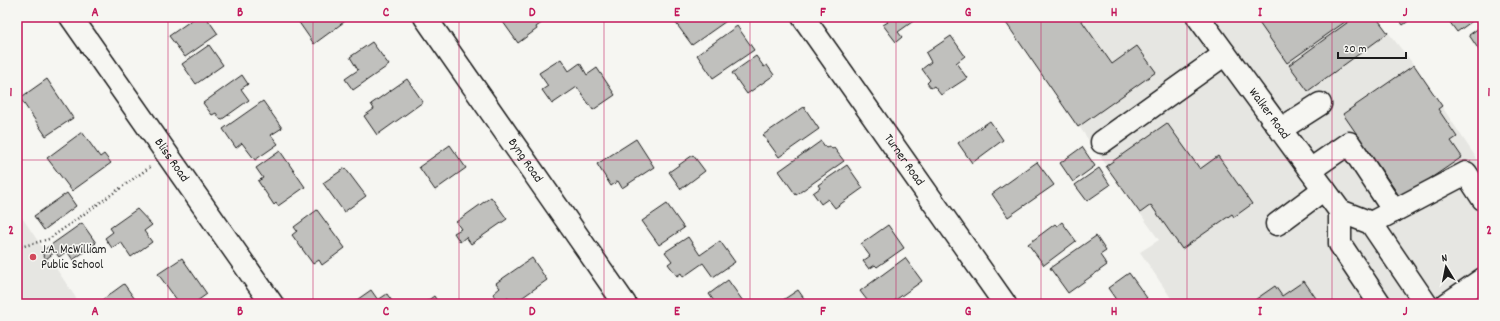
<svg xmlns="http://www.w3.org/2000/svg" width="1500" height="321" viewBox="0 0 1500 321" font-family="Dekko,sans-serif">
<style>
.built{fill:#e6e6e2}
.building{fill:#c0c0bd;stroke:#1c1c1c}
.lines{fill:none;stroke-linecap:round;stroke-linejoin:round}
.minor-casing{stroke:#1c1c1c;stroke-width:25}
.major-casing{stroke:#1c1c1c;stroke-width:25}
.path{stroke:#1c1c1c;stroke-width:2.5;stroke-dasharray:1 3;stroke-linecap:butt}
.minor{stroke:#f6f6f2;stroke-width:22}
.major{stroke:#f6f6f2;stroke-width:22}
.grid{fill:none;stroke:#c2185b;stroke-width:1;stroke-opacity:0.55}
.poi-dot{fill:#d1495b;stroke:#f6f6f2;stroke-width:1.5}
.labels{text-anchor:middle;dominant-baseline:central;stroke-width:3;stroke-linejoin:round;paint-order:stroke}
.street-label{font-size:13px;fill:#1c1c1c;stroke:#f6f6f2}
.poi-label{font-size:13px;fill:#1c1c1c;stroke:#f6f6f2;text-anchor:start}
.neatline{fill:none;stroke:#c2185b;stroke-width:1.5}
.grid-label{font-size:13px;text-anchor:middle;font-weight:bold;fill:#c2185b}
</style>
<rect width="100%" height="100%" fill="#f6f6f2"/>
<filter id="ink" filterUnits="userSpaceOnUse"><feTurbulence type="fractalNoise" baseFrequency=".025" numOctaves="2"/><feDisplacementMap in="SourceGraphic" scale="8" xChannelSelector="R" yChannelSelector="G"/><feConvolveMatrix kernelMatrix="1 2 1 2 8 2 1 2 1" color-interpolation-filters="sRGB"/></filter>
<g filter="url(#ink)">
<g class="built">
<path d="M1002,17H1376L1414,65L1483,168V304H1175L1140,252L1159,240Z"/>
<path d="M17,210L80,304H17Z"/>
</g>
<g class="building">
<path d="M196,17H206L218,34L185,57L169,36Z"/>
<path d="M304,17H347L348,19L314,44L298,21Z"/>
<path d="M510,17H545L547,19L536,27L537,29L518,43L503,22Z"/>
<path d="M683,17H732L692,45L675,22Z"/>
<path d="M884,17H919L898,32L902,37L896,42L883,25L888,22Z"/>
<path d="M1002,17H1079L1112,64L1137,46L1156,72L1078,127Z"/>
<path d="M1255,17H1347L1349,19L1287,63Z"/>
<path d="M1355,17H1376L1388,33L1308,91L1289,65Z"/>
<path d="M1397,17H1414L1403,25Z"/>
<path d="M1446,17H1478L1457,32Z"/>
<path d="M1483,25V56L1469,35Z"/>
<path d="M737,26L754,50L713,78L697,55Z"/>
<path d="M951,36L965,56L956,63L967,78L941,95L934,86L931,88L927,83L930,80L922,69L931,62L926,53Z"/>
<path d="M372,42L389,65L353,90L345,79L358,70L350,57Z"/>
<path d="M209,45L223,65L196,84L182,64Z"/>
<path d="M756,56L764,67L767,65L774,75L747,94L732,73Z"/>
<path d="M561,59L569,71L580,63L587,75L597,68L615,95L593,110L577,87L552,104L542,90L548,86L539,73Z"/>
<path d="M1414,65L1442,106L1438,109L1457,137L1451,141L1462,157L1403,197H1400L1343,114Z"/>
<path d="M242,75L248,84L241,89L249,100L221,120L216,113L212,115L203,103Z"/>
<path d="M47,79L73,118L46,136L20,98Z"/>
<path d="M407,79L423,102L377,135L364,116L374,109L371,104Z"/>
<path d="M263,101L282,128L271,135L278,144L255,160L242,143L236,148L223,129Z"/>
<path d="M804,107L819,129L779,157L763,135Z"/>
<path d="M990,121L1003,140L972,163L958,143Z"/>
<path d="M1167,123L1200,169L1218,156L1252,204L1234,217L1232,214L1182,249L1151,205L1140,213L1106,166Z"/>
<path d="M82,132L100,157L104,154L111,163L72,191L47,158Z"/>
<path d="M636,139L654,167L622,188L618,181L611,186L597,164Z"/>
<path d="M821,141L826,148L830,146L832,149L834,148L844,161L796,195L779,171Z"/>
<path d="M450,145L466,168L435,190L419,167Z"/>
<path d="M1082,147L1095,166L1073,182L1060,163Z"/>
<path d="M280,151L305,187L278,206L276,203L274,205L258,181L263,178L256,168Z"/>
<path d="M693,155L705,171L681,189L669,172Z"/>
<path d="M1037,162L1054,185L1008,217L992,194Z"/>
<path d="M847,165L863,188L835,208L828,199L821,204L813,193L820,188L818,185Z"/>
<path d="M345,168L366,196L344,212L323,183Z"/>
<path d="M1099,168L1110,185L1087,201L1075,185Z"/>
<path d="M67,193L76,206L44,230L34,216Z"/>
<path d="M491,197L507,219L471,244L466,237L460,242L454,233L461,229L456,222Z"/>
<path d="M667,204L684,228L659,245L642,221Z"/>
<path d="M137,209L152,225L144,231L152,242L131,257L121,242L112,248L105,238L113,232L110,228Z"/>
<path d="M317,210L345,248L322,265L319,260L313,264L292,235L297,231L294,227Z"/>
<path d="M1062,222L1076,241L1044,265L1028,244L1055,224L1057,226Z"/>
<path d="M82,223L96,243L73,260L67,251L59,257L55,252L46,259L41,252Z"/>
<path d="M888,225L904,248L877,267L875,265L869,269L863,261L870,256L861,244Z"/>
<path d="M1096,236L1106,251L1100,255L1107,265L1068,293L1050,268Z"/>
<path d="M688,237L700,255L720,241L735,262L713,277L703,263L683,277L681,273L677,276L668,264L672,261L665,252Z"/>
<path d="M182,258L207,294L193,304H180L158,274Z"/>
<path d="M532,258L547,280L513,304L508,298L499,304L493,294L500,288L496,283Z"/>
<path d="M905,258L922,281L890,304H870L860,291Z"/>
<path d="M1129,273L1147,298L1139,304H1119L1108,288Z"/>
<path d="M728,280L745,304H716L709,294Z"/>
<path d="M1304,281L1320,304H1249L1275,286L1282,296Z"/>
<path d="M124,284L137,302L135,304H105L102,300Z"/>
<path d="M371,290L378,300L387,294L394,304H351Z"/>
<path d="M798,290L808,304H777Z"/>
<path d="M434,296L439,304H423Z"/>
</g>
<g class="lines">
<defs>
<g id="minor">
<path id="s1" d="M71,17L272,304"/>
<path id="s2" d="M425,17L625,304"/>
<path id="s3" d="M803,17L1005,304"/>
<path d="M1281,129L1320,104"/>
<path d="M1102,142L1225,54"/>
<path d="M1310,170L1349,143L1394,211"/>
<path d="M1371,223L1466,173L1483,199"/>
<path d="M1277,224L1324,189"/>
<path d="M1447,304L1483,279"/>
</g>
<g id="major">
<path id="s4" d="M1198,17L1340,211L1371,223L1426,304"/>
<path d="M1340,211V244L1380,304"/>
</g>
</defs>
<use href="#minor" class="minor-casing"/>
<use href="#major" class="major-casing"/>
<path class="path" d="M17,248L49,239L150,167"/>
<use href="#minor" class="minor"/>
<use href="#major" class="major"/>
</g>
</g>
<path class="grid" d="M168,17V304M313,17V304M459,17V304M604,17V304M750,17V304M896,17V304M1041,17V304M1187,17V304M1332,17V304M17,160H1483"/>
<circle class="poi-dot" cx="33" cy="257" r="4"/>
<g class="labels">
<g class="street-label">
<text stroke="none"><textPath href="#s4" startOffset="120">Walker Road</textPath></text>
<text stroke="none"><textPath href="#s1" startOffset="175">Bliss Road</textPath></text>
<text stroke="none"><textPath href="#s2" startOffset="175">Byng Road</textPath></text>
<text stroke="none"><textPath href="#s3" startOffset="175">Turner Road</textPath></text>
</g>
<g class="poi-label">
<text x="41" y="250">J.A. McWilliam<tspan x="41" dy="15">Public School</tspan></text>
</g>
</g>
<rect width="1500" height="321" fill="none" stroke="#f6f6f2" stroke-width="44"/>
<g transform="translate(1446 267) rotate(350)" stroke="#f6f6f2" stroke-width="3" paint-order="stroke">
<path d="M0-3L7 15L0 10L-7 15Z" fill="#1c1c1c"/>
<text y="-6" font-size="11" font-weight="bold" text-anchor="middle" fill="#1c1c1c">N</text>
</g>
<path d="M1338 52v6h68v-6" fill="none" stroke="#1c1c1c" stroke-width="2"/>
<text x="1344" y="52" font-size="12" fill="#1c1c1c" stroke="#f6f6f2" stroke-width="3" paint-order="stroke">20 m</text>
<rect x="22" y="22" width="1456" height="277" class="neatline"/>
<g class="grid-label">
<text x="95" y="16">A</text>
<text x="240" y="16">B</text>
<text x="386" y="16">C</text>
<text x="532" y="16">D</text>
<text x="677" y="16">E</text>
<text x="823" y="16">F</text>
<text x="968" y="16">G</text>
<text x="1114" y="16">H</text>
<text x="1260" y="16">I</text>
<text x="1405" y="16">J</text>
<text x="11" y="96">1</text>
<text x="1489" y="96">1</text>
<text x="11" y="234">2</text>
<text x="1489" y="234">2</text>
<text x="95" y="315">A</text>
<text x="240" y="315">B</text>
<text x="386" y="315">C</text>
<text x="532" y="315">D</text>
<text x="677" y="315">E</text>
<text x="823" y="315">F</text>
<text x="968" y="315">G</text>
<text x="1114" y="315">H</text>
<text x="1260" y="315">I</text>
<text x="1405" y="315">J</text>
</g>
</svg>
